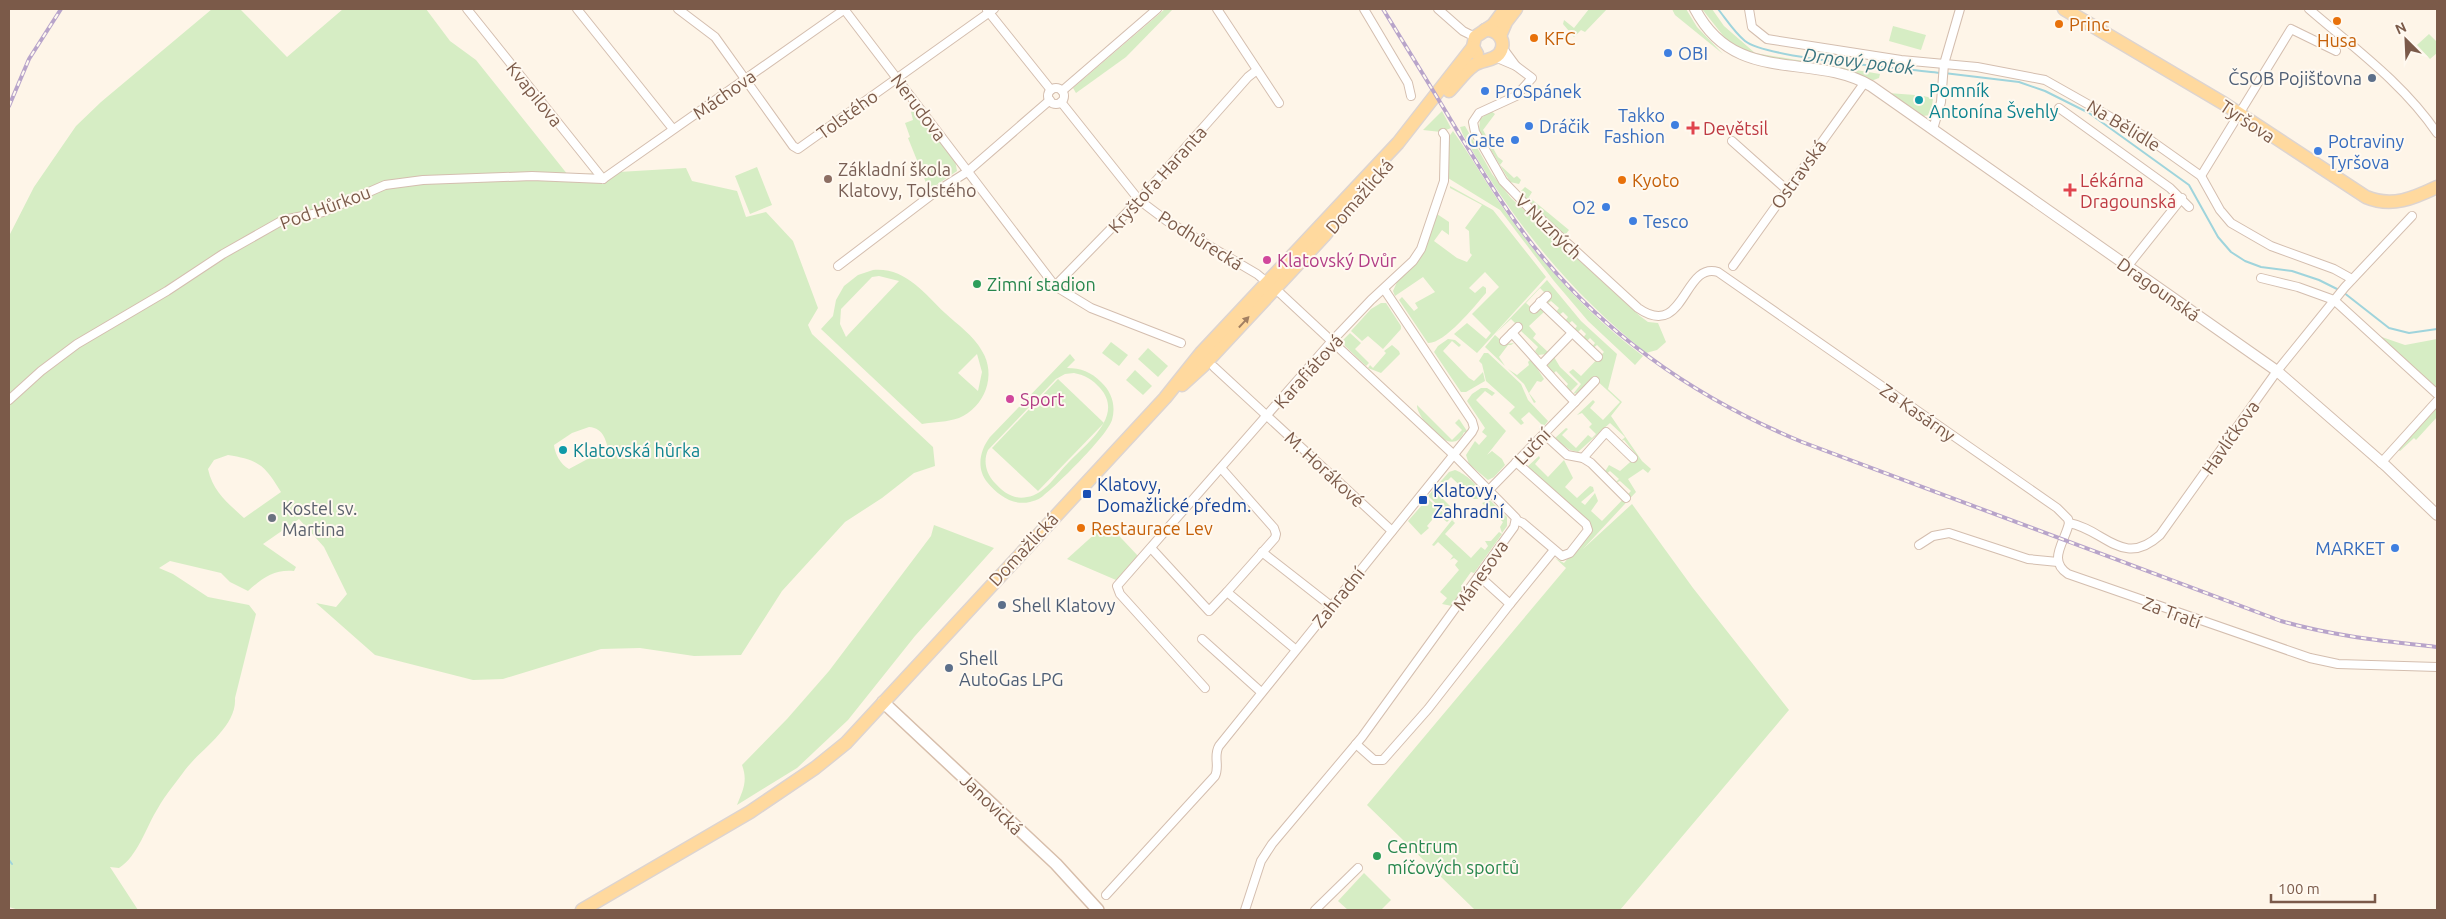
<svg xmlns="http://www.w3.org/2000/svg" width="2446" height="919" viewBox="0 0 2446 919" font-family="Ubuntu,sans-serif">
<style>
.green{fill:#d6edc4;fill-rule:evenodd}
.lines{fill:none;stroke-linecap:round;stroke-linejoin:round}
.stream{stroke:#9fd4dc;stroke-width:2}
.minor-casing{stroke:#d4beaf;stroke-width:10}
.tertiary-casing{stroke:#d4beaf;stroke-width:12}
.secondary-casing{stroke:#d7beab;stroke-width:14}
.primary-casing{stroke:#ddd4d0;stroke-width:15}
.minor{stroke:#fff;stroke-width:8}
.tertiary{stroke:#fff;stroke-width:10}
.secondary{stroke:#fff;stroke-width:11}
.primary{stroke:#ffd99e;stroke-width:12}
.rail-casing{stroke:#b8a4ca;stroke-width:4}
.rail{stroke:#fff9f0;stroke-width:2;stroke-dasharray:5.5;stroke-linecap:butt}
.oneway{fill:#a38062}
.food-dot{fill:#e8710a;stroke:#fff9f0;stroke-width:2}
.shop-dot{fill:#3f7fe0;stroke:#fff9f0;stroke-width:2}
.service-dot{fill:#5c6f8a;stroke:#fff9f0;stroke-width:2}
.culture-dot{fill:#0f9aa8;stroke:#fff9f0;stroke-width:2}
.health-dot{fill:#e0444e;stroke:#fff9f0;stroke-width:2}
.education-dot{fill:#8d6e63;stroke:#fff9f0;stroke-width:2}
.hotel-dot{fill:#d1479c;stroke:#fff9f0;stroke-width:2}
.leisure-dot{fill:#2e9e5b;stroke:#fff9f0;stroke-width:2}
.transit-dot{fill:#1a4fb4;stroke:#fff9f0;stroke-width:2}
.worship-dot{fill:#6b7280;stroke:#fff9f0;stroke-width:2}
.labels{text-anchor:middle;dominant-baseline:central;stroke-width:4;stroke-linejoin:round;paint-order:stroke}
.food-label{font-size:18px;fill:#c56008;stroke:#fff9f0;text-anchor:start}
.shop-label{font-size:18px;fill:#366cbe;stroke:#fff9f0;text-anchor:start}
.service-label{font-size:18px;fill:#4e5e75;stroke:#fff9f0;text-anchor:start}
.culture-label{font-size:18px;fill:#0d838f;stroke:#fff9f0;text-anchor:start}
.street-label{font-size:18px;fill:#7b5a49;stroke:#fff9f0}
.health-label{font-size:18px;fill:#be3a42;stroke:#fff9f0;text-anchor:start}
.education-label{font-size:18px;fill:#785e54;stroke:#fff9f0;text-anchor:start}
.hotel-label{font-size:18px;fill:#b23c85;stroke:#fff9f0;text-anchor:start}
.leisure-label{font-size:18px;fill:#27864d;stroke:#fff9f0;text-anchor:start}
.transit-label{font-size:18px;fill:#164399;stroke:#fff9f0;text-anchor:start}
.worship-label{font-size:18px;fill:#5b616d;stroke:#fff9f0;text-anchor:start}
.water-label{font-size:19px;font-style:italic;fill:#3b7681;stroke:#fff9f0}
</style>
<rect width="100%" height="100%" fill="#fef5e8"/>
<g class="green">
<path d="M212,9H240L287,57L343,9H426L450,41L476,60L568,175L686,168L692,181L737,191L746,217L766,212L793,241L818,308L808,325L812,334L933,447L935,466L914,473L882,498L845,522L782,591L741,655L694,656L640,648L601,649L503,679L473,680L375,655L316,603L336,607L347,594L324,547L299,519L263,544L296,567L294,571C275,569 262,578 248,591L230,582L221,573L170,561L159,568L173,574L208,597L249,605L256,614L235,698C237,727 201,749 185,770C176,783 165,795 158,808C146,827 138,856 119,868L110,867L138,910H19L9,907V236L34,187L76,126L101,102ZM589,427C604,428 607,442 609,455L603,458L595,455L569,469C560,464 555,454 554,445L572,433ZM228,455C260,460 265,466 281,492L244,518C228,503 213,492 208,469L214,460Z"/>
<path d="M1165,9H1173L1126,57L1076,93L1073,88Z"/>
<path d="M1589,9H1607L1585,32L1581,30L1574,37L1563,24L1564,20L1574,28Z"/>
<path d="M1672,9H1686L1697,27L1723,54L1675,15Z"/>
<path d="M1702,9H1712L1724,26L1755,53L1880,74L1879,78L1871,81L1850,73L1757,56L1737,47L1725,38Z"/>
<path d="M1893,26L1926,35L1921,50L1889,41Z"/>
<path d="M2429,34L2437,42V53L2430,59L2417,45Z"/>
<path d="M1888,93L1915,95L1914,104L1922,105L1923,96L1933,98L1931,115L1923,116Z"/>
<path d="M915,109L955,160L957,171L929,190L908,138L910,137L905,123L913,120L911,112Z"/>
<path d="M1442,111L1451,128L1441,132L1423,130Z"/>
<path d="M1491,111L1495,114L1483,130L1498,157L1503,161L1500,165L1514,178L1517,176L1521,180L1519,184L1510,182L1479,130L1480,119Z"/>
<path d="M1465,126L1492,174L1511,198L1640,316L1648,322L1658,323L1666,342L1657,350L1646,353C1567,289 1514,223 1463,135L1460,127Z"/>
<path d="M1453,131C1473,159 1489,188 1508,215C1545,268 1591,317 1643,356L1635,365L1588,321L1554,281L1500,210L1448,178L1446,172L1447,143L1450,140L1448,138Z"/>
<path d="M757,167L772,205L750,214L735,176Z"/>
<path d="M1450,186L1493,210L1546,277L1477,353L1454,334L1467,323L1486,339L1491,333L1472,314L1499,287L1485,272L1469,288L1475,293L1483,286L1486,288V293C1474,307 1444,344 1428,343L1399,300L1402,297L1414,311L1418,308L1415,303L1435,292L1423,277L1395,296L1393,291L1397,282L1415,264L1437,214L1449,222V235L1442,230L1434,241L1457,258L1467,262L1472,255L1470,253L1469,231L1465,228L1482,205L1450,188Z"/>
<path d="M1525,187L1532,192L1529,197L1569,230L1565,235L1523,196L1521,191Z"/>
<path d="M873,270C905,267 924,293 945,313C958,325 974,336 982,351C997,375 985,407 959,418C948,422 934,422 922,424L821,329L833,316L836,300L844,286L858,275ZM879,276L899,281L846,337L840,324L841,309L872,277ZM977,354L982,372L978,391L958,373Z"/>
<path d="M1547,280L1581,321L1617,354L1608,389L1622,402L1611,416L1642,461L1651,469L1648,473L1643,469L1628,479L1636,492L1583,549L1632,504L1693,588L1789,710L1620,910H1475L1367,805L1566,568L1555,558L1564,563L1589,534L1590,531L1527,467L1539,456L1540,458L1535,464L1548,477L1564,460L1573,478L1565,487L1577,498L1590,486L1593,487L1594,491L1581,502L1585,505L1595,493L1598,501L1591,511L1602,521L1631,491L1620,481L1615,483L1619,479L1610,471L1606,474L1604,473L1609,465L1620,471L1637,456L1624,440L1621,441L1625,437L1610,423L1578,452L1570,450L1554,439L1566,428L1568,429L1562,435L1576,448L1588,435L1592,438L1596,434L1589,427L1592,424L1582,413L1577,415L1593,400L1595,402L1590,408L1603,420L1620,402L1594,378L1580,392L1573,394L1581,384L1569,372L1573,369L1581,376L1604,352L1597,345L1593,348L1592,347L1595,343L1590,338L1586,342L1583,338L1586,334L1581,329L1577,333L1574,330L1577,326L1572,321L1568,324L1565,321L1568,317L1563,312L1559,315L1556,312L1559,308L1551,301L1547,304L1546,303L1550,298L1540,288L1526,303L1536,312L1541,308L1545,311L1529,326L1536,334L1533,338L1549,353L1547,354L1538,355L1535,351L1538,347L1521,331L1517,334L1516,333L1519,327L1511,319L1496,333Z"/>
<path d="M1381,303H1386L1401,326V329L1383,349L1368,336L1362,341L1351,331L1371,309Z"/>
<path d="M1350,333L1361,343L1355,349L1369,363L1366,366L1345,346L1343,340Z"/>
<path d="M1495,335L1505,344L1514,343L1511,345H1508L1499,357L1505,366L1485,347Z"/>
<path d="M2376,335L2405,345L2437,339V388Z"/>
<path d="M1448,339L1455,340L1461,345L1459,347L1452,341L1443,351L1469,378L1474,381L1483,372L1485,381L1466,392H1461L1434,352L1438,346Z"/>
<path d="M1111,342L1128,355L1119,366L1102,353Z"/>
<path d="M1392,345L1399,351L1400,354L1381,373L1368,368L1370,365L1373,368L1386,353L1384,351Z"/>
<path d="M1148,348L1168,366L1158,377L1138,359Z"/>
<path d="M1484,353H1488L1521,384L1528,400L1548,421L1540,431L1539,429L1542,425L1529,412L1521,419L1524,423L1521,425L1509,413L1515,407L1486,381L1482,364L1479,361Z"/>
<path d="M1070,354L1075,360L1067,368C1081,368 1091,372 1101,382C1112,392 1116,406 1112,420C1107,436 1058,484 1043,496C1040,499 1034,501 1030,502C1012,506 998,495 987,482C976,468 980,450 990,437ZM1074,373C1085,375 1093,380 1100,388C1125,416 1086,444 1068,463C1057,474 1044,495 1027,497C1013,500 1003,492 994,482C986,473 983,461 988,450L1056,379L1065,374Z"/>
<path d="M1554,357L1560,367L1578,384L1570,392L1565,388L1568,384L1556,371L1552,375L1547,366Z"/>
<path d="M1531,359L1544,379L1541,382L1537,381L1529,393L1536,402L1534,403L1524,384L1508,369L1517,375L1529,365L1528,362Z"/>
<path d="M1135,370L1152,386L1143,395L1126,380Z"/>
<path d="M1058,379L1104,423L1038,491L992,448Z"/>
<path d="M1481,388H1487L1495,393L1492,396L1485,391L1476,400L1506,431L1487,455L1492,451L1502,459L1505,465L1494,477L1488,480L1469,464L1466,455L1475,441L1479,445L1487,436L1482,432L1485,428L1467,401L1472,394Z"/>
<path d="M1417,405L1452,440L1462,430L1455,423L1459,419L1467,431L1466,433L1464,432C1452,461 1416,417 1417,405Z"/>
<path d="M2437,406V417L2416,440L2414,438L2400,451L2398,450Z"/>
<path d="M1455,470C1462,472 1478,484 1480,491C1481,494 1480,497 1480,499H1474L1451,477L1436,492L1452,508L1448,512L1454,521L1428,496L1449,472Z"/>
<path d="M1427,498L1450,519L1447,522L1437,514L1427,526L1429,528L1421,535L1408,521L1422,505L1423,506Z"/>
<path d="M1490,500L1507,517V526L1502,533L1500,527L1503,522L1482,503Z"/>
<path d="M1452,520L1455,523L1445,534L1471,558L1481,547L1485,550L1488,546L1485,541H1491L1499,532L1502,534L1474,573L1471,572L1461,586L1465,589H1462L1452,606L1442,604L1447,598L1440,592L1459,570L1455,565L1458,561L1454,558L1450,560L1453,556L1438,542L1434,546L1432,545Z"/>
<path d="M1107,523L1138,556L1116,580L1067,559Z"/>
<path d="M934,525L994,548L915,636L848,720L797,768L737,805C743,790 748,781 742,765L787,719L829,671L931,536Z"/>
<path d="M1364,873L1391,900L1381,910H1348L1338,901Z"/>
</g>
<g class="lines">
<g class="stream">
<path d="M1718,9C1726,19 1734,32 1745,41C1768,59 1903,68 1940,73"/>
<path d="M1944,73L2019,82L2045,91L2089,113L2189,185L2218,237L2231,252L2245,261L2261,267L2292,271L2319,280L2339,290"/>
<path d="M2343,292L2389,328L2409,333L2437,329"/>
<path d="M9,860L12,864"/>
</g>
<defs>
<g id="minor">
<path d="M467,9L603,179"/>
<path d="M577,9L673,129"/>
<path d="M678,9L715,37L793,146L798,149L994,9"/>
<path d="M844,9L1055,286L1091,308L1181,343"/>
<path d="M1217,9L1279,103"/>
<path d="M1364,9L1408,83L1411,96"/>
<path d="M1438,9L1463,31L1475,37"/>
<path d="M1749,9L1752,27L1767,39L1901,60L1977,67L2045,80L2146,137L2201,176L2220,210L2231,223L2271,246L2334,269L2352,279"/>
<path d="M2309,9C2354,48 2403,83 2437,133"/>
<path d="M987,10L1051,90"/>
<path d="M1502,47L1516,66"/>
<path d="M1495,57L1516,66L1532,78L1516,96L1479,113L1473,122L1475,132L1503,181L1530,209L1638,308C1685,341 1683,261 1718,272L2057,508L2068,519L2069,523"/>
<circle cx="1056" cy="96" r="8"/>
<path d="M1062,91L1157,9"/>
<path d="M1061,102L1139,200L1167,221L1257,274L1280,293L1455,456L1516,518L1514,527L1362,737L1272,844L1261,861L1245,910"/>
<path d="M2059,108L2170,188L2189,207"/>
<path d="M1933,129L1941,102L1944,64L1960,9"/>
<path d="M1732,141L1787,190"/>
<path d="M2201,176L2291,29L2336,51"/>
<path d="M603,179L845,9"/>
<path d="M838,266L934,193L967,172L1050,100"/>
<path d="M1733,266L1865,82"/>
<path d="M2127,267L2182,198"/>
<path d="M2261,278L2298,287L2334,300L2437,394"/>
<path d="M1055,286L1139,200L1248,77L1257,70"/>
<path d="M1540,302L1598,357"/>
<path d="M1534,309L1547,296"/>
<path d="M1504,341L1518,327"/>
<path d="M1542,364L1572,333"/>
<path d="M1214,367L1392,531"/>
<path d="M9,400L41,371L77,344L167,291L223,254L283,220L323,212L385,185L423,180L532,176L603,179"/>
<path d="M1575,402L1595,381"/>
<path d="M1544,434L1567,455L1583,458L1591,463L1626,498"/>
<path d="M1583,458L1606,432L1633,458"/>
<path d="M2381,463L2437,401"/>
<path d="M1221,468L1274,528L1276,534L1275,538L1227,592"/>
<path d="M1489,490L1575,402C1552,379 1534,357 1512,333"/>
<path d="M1516,520L1523,523L1562,556L1570,553L1588,530L1586,524L1516,462"/>
<path d="M2069,523C2104,529 2123,569 2160,535L2277,371L2345,287L2412,216"/>
<path d="M2069,523C2065,542 2047,560 2068,574L2310,658L2338,664L2437,667"/>
<path d="M1919,545L1933,536L1949,533L2028,559L2058,562"/>
<path d="M1151,548L1209,611L1227,592L1295,649"/>
<path d="M1262,552L1331,606"/>
<path d="M1479,576L1510,604L1554,550"/>
<path d="M1202,639L1261,692"/>
<path d="M1205,688L1120,594L1117,586L1331,342L1371,300L1413,261L1421,249L1444,181L1445,136L1443,133"/>
<path d="M1356,744L1374,760H1383L1428,709L1510,604"/>
<path d="M1106,895L1215,776C1220,766 1213,756 1219,746L1472,432L1474,428L1472,421L1384,289"/>
<path d="M1315,910L1358,868"/>
</g>
<path id="tertiary" d="M1695,9C1736,87 1812,51 1871,86L2277,371L2386,466L2437,515"/>
<path id="secondary" d="M883,702L1056,864L1098,910"/>
<g id="primary">
<path d="M2064,9L2223,103L2366,197C2392,208 2414,198 2437,187"/>
<path d="M1500,36L1506,22L1516,9"/>
<path d="M1477,54L1473,47L1475,37L1493,25L1505,9"/>
<path d="M1449,91C1457,83 1464,72 1474,65C1481,60 1493,61 1499,54C1508,42 1498,29 1485,30"/>
<path d="M1182,385L1204,365L1324,236L1348,206"/>
<path d="M582,910L750,812L815,768L846,743L1165,398L1201,353L1398,143L1473,47"/>
</g>
</defs>
<use href="#minor" class="minor-casing"/>
<use href="#tertiary" class="tertiary-casing"/>
<use href="#secondary" class="secondary-casing"/>
<use href="#primary" class="primary-casing"/>
<use href="#minor" class="minor"/>
<use href="#tertiary" class="tertiary"/>
<use href="#secondary" class="secondary"/>
<use href="#primary" class="primary"/>
<defs>
<g id="rail">
<path d="M1383,9C1408,50 1433,90 1458,132C1485,176 1511,220 1545,260C1615,343 1703,401 1802,442L2281,621C2332,636 2384,641 2437,647"/>
<path d="M9,106L29,59L61,9"/>
</g>
</defs>
<use href="#rail" class="rail-casing"/>
<use href="#rail" class="rail"/>
</g>
<defs><path id="oneway-solid" d="M-6-.8H1V-3.2L6.5 0L1 3.2V.8H-6Z" transform="scale(1.25)"/></defs>
<use class="oneway" href="#oneway-solid" transform="translate(1244 322) rotate(-47)"/>
<g class="food-dot">
<circle cx="2337" cy="21" r="5"/>
<circle cx="2059" cy="24" r="5"/>
<circle cx="1534" cy="38" r="5"/>
<circle cx="1622" cy="180" r="5"/>
<circle cx="1081" cy="528" r="5"/>
</g>
<g class="shop-dot">
<circle cx="1668" cy="53" r="5"/>
<circle cx="1485" cy="91" r="5"/>
<circle cx="1675" cy="125" r="5"/>
<circle cx="1529" cy="126" r="5"/>
<circle cx="1515" cy="140" r="5"/>
<circle cx="2318" cy="151" r="5"/>
<circle cx="1606" cy="207" r="5"/>
<circle cx="1633" cy="221" r="5"/>
<circle cx="2395" cy="548" r="5"/>
</g>
<g class="service-dot">
<circle cx="2372" cy="78" r="5"/>
<circle cx="1002" cy="605" r="5"/>
<circle cx="949" cy="668" r="5"/>
</g>
<g class="culture-dot">
<circle cx="1919" cy="100" r="5"/>
<circle cx="563" cy="450" r="5"/>
</g>
<g class="health-dot">
<path d="M1690.5 120.5h5v5h5v5h-5v5h-5v-5h-5v-5h5z"/>
<path d="M2067.5 182.5h5v5h5v5h-5v5h-5v-5h-5v-5h5z"/>
</g>
<circle class="education-dot" cx="828" cy="179" r="5"/>
<g class="hotel-dot">
<circle cx="1267" cy="260" r="5"/>
<circle cx="1010" cy="399" r="5"/>
</g>
<g class="leisure-dot">
<circle cx="977" cy="284" r="5"/>
<circle cx="1377" cy="856" r="5"/>
</g>
<g class="transit-dot">
<rect x="1082" y="489" width="10" height="10" rx="2.5"/>
<rect x="1418" y="495" width="10" height="10" rx="2.5"/>
</g>
<circle class="worship-dot" cx="272" cy="518" r="5"/>
<g class="labels">
<g class="food-label">
<text x="2069" y="24">Princ</text>
<text x="1544" y="38">KFC</text>
<text x="2337" y="40" text-anchor="middle">Husa</text>
<text x="1632" y="180">Kyoto</text>
<text x="1091" y="528">Restaurace Lev</text>
</g>
<g class="shop-label">
<text x="1678" y="53">OBI</text>
<text x="1495" y="91">ProSpánek</text>
<text x="1665" y="115" text-anchor="end">Takko<tspan x="1665" dy="21">Fashion</tspan></text>
<text x="1539" y="126">Dráčik</text>
<text x="1505" y="140" text-anchor="end">Gate</text>
<text x="2328" y="141">Potraviny<tspan x="2328" dy="21">Tyršova</tspan></text>
<text x="1596" y="207" text-anchor="end">O2</text>
<text x="1643" y="221">Tesco</text>
<text x="2385" y="548" text-anchor="end">MARKET</text>
</g>
<g class="service-label">
<text x="2362" y="78" text-anchor="end">ČSOB Pojišťovna</text>
<text x="1012" y="605">Shell Klatovy</text>
<text x="959" y="658">Shell<tspan x="959" dy="21">AutoGas LPG</tspan></text>
</g>
<g class="culture-label">
<text x="1929" y="90">Pomník<tspan x="1929" dy="21">Antonína Švehly</tspan></text>
<text x="573" y="450">Klatovská hůrka</text>
</g>
<g class="street-label">
<text transform="translate(535 94) rotate(51)">Kvapilova</text>
<text transform="translate(724 94) rotate(-35)">Máchova</text>
<text transform="translate(919 107) rotate(53)">Nerudova</text>
<text transform="translate(847 114) rotate(-36)">Tolstého</text>
<text transform="translate(2248 121) rotate(34)">Tyršova</text>
<text transform="translate(2124 125) rotate(31)">Na Bělidle</text>
<text transform="translate(1798 174) rotate(-54)">Ostravská</text>
<text transform="translate(1157 179) rotate(-48)">Kryštofa Haranta</text>
<text transform="translate(1359 196) rotate(-49)">Domažlická</text>
<text transform="translate(325 207) rotate(-20)">Pod Hůrkou</text>
<text transform="translate(1549 226) rotate(44)">V Nuzných</text>
<text transform="translate(1201 240) rotate(32)">Podhůrecká</text>
<text transform="translate(2159 289) rotate(35)">Dragounská</text>
<text transform="translate(1308 371) rotate(-48)">Karafiátová</text>
<text transform="translate(1918 412) rotate(35)">Za Kasárny</text>
<text transform="translate(2230 437) rotate(-55)">Havlíčkova</text>
<text transform="translate(1532 446) rotate(-46)">Luční</text>
<text transform="translate(1325 469) rotate(43)">M. Horákové</text>
<text transform="translate(1023 549) rotate(-47)">Domažlická</text>
<text transform="translate(1480 575) rotate(-55)">Mánesova</text>
<text transform="translate(1338 597) rotate(-51)">Zahradní</text>
<text transform="translate(2172 612) rotate(20)">Za Tratí</text>
<text transform="translate(992 804) rotate(44)">Janovická</text>
</g>
<g class="health-label">
<text x="1703" y="128">Devětsil</text>
<text x="2080" y="180">Lékárna<tspan x="2080" dy="21">Dragounská</tspan></text>
</g>
<g class="education-label">
<text x="838" y="169">Základní škola<tspan x="838" dy="21">Klatovy, Tolstého</tspan></text>
</g>
<g class="hotel-label">
<text x="1277" y="260">Klatovský Dvůr</text>
<text x="1020" y="399">Sport</text>
</g>
<g class="leisure-label">
<text x="987" y="284">Zimní stadion</text>
<text x="1387" y="846">Centrum<tspan x="1387" dy="21">míčových sportů</tspan></text>
</g>
<g class="transit-label">
<text x="1097" y="484">Klatovy,<tspan x="1097" dy="21">Domažlické předm.</tspan></text>
<text x="1433" y="490">Klatovy,<tspan x="1433" dy="21">Zahradní</tspan></text>
</g>
<g class="worship-label">
<text x="282" y="508">Kostel sv.<tspan x="282" dy="21">Martina</tspan></text>
</g>
<g class="water-label">
<text transform="translate(1859 61) rotate(7)">Drnový potok</text>
</g>
</g>
<rect width="2446" height="919" fill="none" stroke="#7b5a49" stroke-width="20"/>
<g transform="translate(2406 40) rotate(336)" stroke="#fff9f0" stroke-width="4" paint-order="stroke">
<path d="M0-4L9 19L0 12L-9 19Z" fill="#7b5a49"/>
<text y="-8" font-size="14" font-weight="bold" text-anchor="middle" fill="#7b5a49">N</text>
</g>
<path d="M2271 894v8h104v-8" fill="none" stroke="#7b5a49" stroke-width="2.5"/>
<text x="2278" y="894" font-size="15" fill="#7b5a49" stroke="#fff9f0" stroke-width="4" paint-order="stroke">100 m</text>
</svg>
